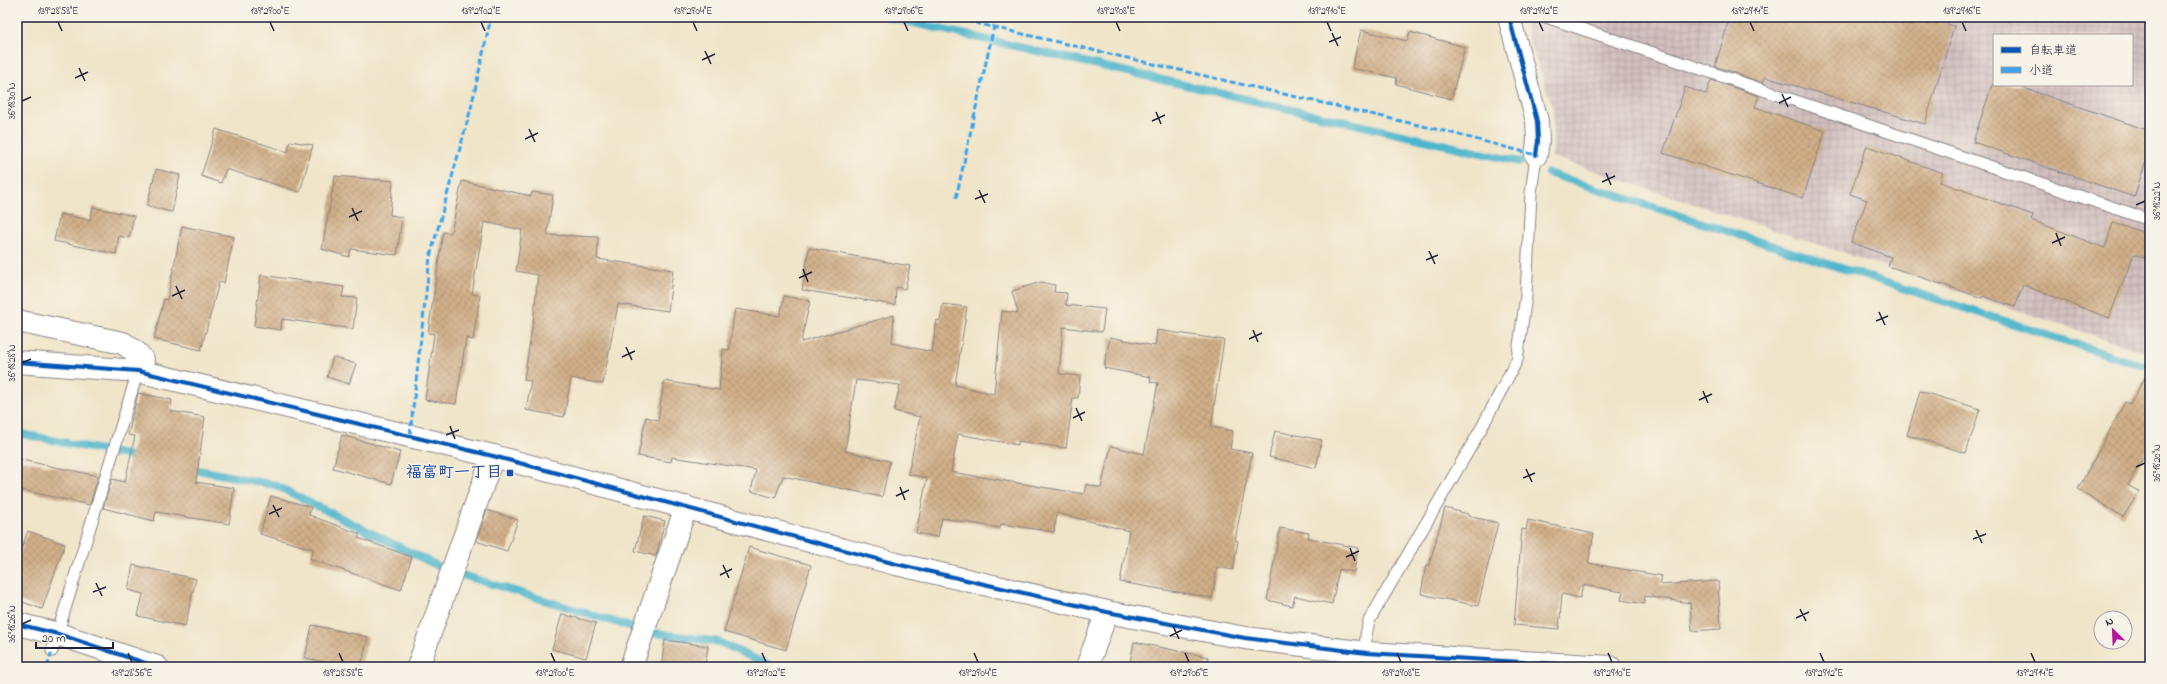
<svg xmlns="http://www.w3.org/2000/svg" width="2167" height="684" viewBox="0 0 2167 684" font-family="'Indie Flower','Klee One',sans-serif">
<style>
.industrial{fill:url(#industrial-grid);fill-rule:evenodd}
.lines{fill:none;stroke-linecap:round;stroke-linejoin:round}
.stream{stroke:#4eb5cc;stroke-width:8}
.building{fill:url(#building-cross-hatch)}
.service-casing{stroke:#898482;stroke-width:13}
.minor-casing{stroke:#898482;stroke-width:24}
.tertiary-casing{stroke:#898482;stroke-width:24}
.service{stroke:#fff;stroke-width:11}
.minor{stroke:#fff;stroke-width:22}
.tertiary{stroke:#fff;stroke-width:22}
.quiet{stroke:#3ea2ec;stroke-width:3;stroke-dasharray:6 3;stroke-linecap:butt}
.cycleway-casing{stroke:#f7f3e8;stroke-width:6}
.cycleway{stroke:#0057b8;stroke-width:4}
.ticks{fill:none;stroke:#22223b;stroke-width:1.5}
.transit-dot{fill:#1a4fb4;stroke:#f7f3e8;stroke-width:1.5}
.labels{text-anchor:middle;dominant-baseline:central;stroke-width:3;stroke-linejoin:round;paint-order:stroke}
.transit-label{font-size:16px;font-weight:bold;fill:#164399;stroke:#f7f3e8;text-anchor:end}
.neatline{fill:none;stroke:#22223b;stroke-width:1.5}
.ticks-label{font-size:10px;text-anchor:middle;fill:#22223b}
</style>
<defs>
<pattern id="industrial-grid" width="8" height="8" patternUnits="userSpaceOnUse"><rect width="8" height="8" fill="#d1bfbe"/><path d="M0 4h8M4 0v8" fill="none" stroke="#b3a4a4"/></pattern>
<pattern id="building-cross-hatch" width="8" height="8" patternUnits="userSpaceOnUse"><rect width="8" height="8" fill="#d0af88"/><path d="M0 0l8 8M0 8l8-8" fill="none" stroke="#b29676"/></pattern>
</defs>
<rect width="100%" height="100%" fill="#f7f3e8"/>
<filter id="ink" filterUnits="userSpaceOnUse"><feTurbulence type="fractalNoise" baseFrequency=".025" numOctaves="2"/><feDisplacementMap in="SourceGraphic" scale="8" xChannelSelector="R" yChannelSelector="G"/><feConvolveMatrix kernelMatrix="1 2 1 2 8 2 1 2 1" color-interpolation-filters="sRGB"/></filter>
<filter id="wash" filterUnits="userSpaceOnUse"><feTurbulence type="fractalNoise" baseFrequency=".012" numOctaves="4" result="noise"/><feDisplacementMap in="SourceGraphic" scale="16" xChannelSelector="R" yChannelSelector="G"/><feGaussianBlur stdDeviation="0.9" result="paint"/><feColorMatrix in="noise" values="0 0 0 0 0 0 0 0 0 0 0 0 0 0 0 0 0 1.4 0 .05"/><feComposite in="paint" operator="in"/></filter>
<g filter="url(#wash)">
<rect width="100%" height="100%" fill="#f0e5c9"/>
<path class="industrial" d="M1524,17H2150V354L1552,157L1553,108L1527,35ZM1994,35H2132V85H1994Z"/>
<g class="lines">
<g class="stream">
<path d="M888,17L1520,162"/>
<path d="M1548,173L2143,366"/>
<path d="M17,433L140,458"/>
<path d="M188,468L275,485L446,570L648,632L719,642L772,667"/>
</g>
</g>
<g id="blocks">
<g class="building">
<path d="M1730,17H1926L1954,26L1925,124L1765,77L1763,83L1715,66Z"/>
<path d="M1361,30L1407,41L1410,32L1465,47L1451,99L1396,84L1397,78L1352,68Z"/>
<path d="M1711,80L1759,96L1755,107L1825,131L1803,198L1663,153L1685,87L1706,94Z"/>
<path d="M1992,85H2015L2150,131V149L2134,197L1973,142Z"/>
<path d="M216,129L288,152L290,141L313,145L300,192L226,169L221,183L201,176Z"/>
<path d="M1867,146L1943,173L1940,182L2033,215L2031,220L2105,248L2113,223L2150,234V260L2134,254L2109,318L2023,285L2015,307L1983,296L1982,298L1888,266L1891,257L1851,242L1867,200L1850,194Z"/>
<path d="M156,169L180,175L172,212L147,206Z"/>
<path d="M335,176L393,181L390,215L402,217L397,255L351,249L349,257L322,249Z"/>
<path d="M462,181L531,196L532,192L553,195L547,235L598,237L597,259L673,270L668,311L618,304L603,384L571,378L564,417L526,410L531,381L524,380L534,315L538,275L516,271L522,230L484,222L472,294L480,295L473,340L466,338L456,404L425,400L434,334L428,333L443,232L451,233Z"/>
<path d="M93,207L134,216L129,238L119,236L116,254L54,241L60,214L90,220Z"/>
<path d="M182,226L234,237L224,283L219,282L201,350L154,339L164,299L167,300Z"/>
<path d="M809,248L910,266L905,289L896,287L895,305L802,290Z"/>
<path d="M261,275L344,287L342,297L357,298L353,329L282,319L281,330L254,326Z"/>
<path d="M1041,282L1055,285L1054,292L1067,293L1066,305L1105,309L1102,332L1063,327L1059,374L1080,376L1078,398H1073L1066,448L1018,441V445L958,434L951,472L1084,494L1086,484L1101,488L1111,446L1144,454L1158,383L1150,382L1151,377L1104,368L1110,337L1155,346L1157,330L1224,340L1211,427L1233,431L1230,449L1252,453L1235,540L1238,541L1233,570L1217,567L1212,598L1120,582L1129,531L1057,513L1054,532L1001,524L1000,528L942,518L938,537L916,533L927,478L908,474L920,417L894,411L900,385L856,380L845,451L890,461L882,497L783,476L775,498L751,491L756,470L672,457L671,462L638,456L646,417L658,420L664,381L719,390L723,349L729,350L735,309L780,316L784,296L810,301L801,342L894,315L892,343L932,352L937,320L940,321L943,304L967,307L955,385L994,394L1002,311L1018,313L1012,291Z"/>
<path d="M333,357L356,364L349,384L327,377Z"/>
<path d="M2150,369V445L2128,485L2139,492L2123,517L2078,489L2125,402L2130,404Z"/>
<path d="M1920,391L1980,409L1966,453L1907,435Z"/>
<path d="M138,393L172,400L170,411L205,417L196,482L234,488L229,524L156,512L154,521L103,508L112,479L125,482L135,436L128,435Z"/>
<path d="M1275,431L1322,440L1316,468L1269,457Z"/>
<path d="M342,435L400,452L391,484L333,468Z"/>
<path d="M17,459L98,476L90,505L17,489Z"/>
<path d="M271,496L311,507L309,515L360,534L358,538L412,557L401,590L310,559L313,549L260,534Z"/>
<path d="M1445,508L1468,514V516L1498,523L1478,606L1421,594L1426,565H1429Z"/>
<path d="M487,510L518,520L507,551L476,541Z"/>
<path d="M644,516L665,521L656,556L635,551Z"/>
<path d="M1528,520L1594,534L1588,563L1662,576L1660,585L1718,581L1721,629L1692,631L1690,603L1645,596L1644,604L1621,600L1623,592L1583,585L1580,598L1562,594L1559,629L1514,625L1522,529L1526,530Z"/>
<path d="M1280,528L1309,533L1308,538L1358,548L1354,572L1339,569L1332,604L1295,596L1292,606L1267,600Z"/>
<path d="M28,531L65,544L42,609L17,600V560Z"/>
<path d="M749,547L811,565L786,650L724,632Z"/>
<path d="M133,565L196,579L185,626L138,616L143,594L128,590Z"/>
<path d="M562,614L596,623L586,658L552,649Z"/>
<path d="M312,625L368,637L361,667H346L305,658Z"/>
<path d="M665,640L708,646L705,667H661Z"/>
<path d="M1134,642L1208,657L1207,667H1129Z"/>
</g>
</g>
</g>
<g filter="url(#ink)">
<use href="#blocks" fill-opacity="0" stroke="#898482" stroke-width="1"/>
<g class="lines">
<defs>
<g id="service">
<path d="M1546,17L2150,220"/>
<path d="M52,651L138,371"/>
<path d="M1365,667L1366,635L1369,621L1481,429L1517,360L1526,296L1531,194L1536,155"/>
</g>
<g id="minor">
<path d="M1509,17L1537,121L1538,141L1536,155"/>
<path d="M17,321L123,343L137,353L143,360L138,371"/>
<path d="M17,624L58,634L157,667"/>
<path d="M418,667L493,456"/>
<path d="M631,667L686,507"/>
<path d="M1087,667L1107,612"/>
</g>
<path id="tertiary" d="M17,362L138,371L493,456L896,564L1107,612L1245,638L1367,653L1610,667"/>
</defs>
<use href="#service" class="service-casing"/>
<use href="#minor" class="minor-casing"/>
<use href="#tertiary" class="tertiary-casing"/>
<use href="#service" class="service"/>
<use href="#minor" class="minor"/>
<use href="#tertiary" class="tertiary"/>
<g class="quiet">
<path d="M949,17L1440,130L1536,155"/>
<path d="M956,198L996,17"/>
<path d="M410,435L430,257L471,108L491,17"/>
<path d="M47,667L52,651"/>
</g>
<defs>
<g id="cycleway">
<path d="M1509,17L1537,121L1538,141L1536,155"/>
<path d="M17,362L138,371L493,456L896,564L1107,612L1245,638L1367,653L1610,667"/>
<path d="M17,624L58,634L157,667"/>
</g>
</defs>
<use href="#cycleway" class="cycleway-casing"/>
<use href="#cycleway" class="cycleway"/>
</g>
</g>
<path class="ticks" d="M58,22L62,31M270,22L274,31M481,22L485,31M693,22L697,31M904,22L908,31M1116,22L1120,31M1327,22L1331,31M1539,22L1543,31M1750,22L1754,31M1962,22L1966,31M1332,33L1338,46M1329,42L1341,37M705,51L711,64M702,60L715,54M79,68L85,81M75,78L88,72M1782,94L1788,107M22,101L31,97M1779,103L1791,97M1156,112L1161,124M1152,121L1165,115M529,129L535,142M525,139L538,133M1606,173L1611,185M1602,182L1615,176M979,190L985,203M975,199L988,194M2136,205L2145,201M352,208L358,221M349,217L362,211M2056,233L2061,246M2052,243L2065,237M1429,251L1435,264M1426,260L1438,255M803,269L808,282M799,278L812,272M176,286L182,299M172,296L185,290M1879,312L1885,325M1876,321L1888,316M1253,330L1258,342M1249,339L1262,333M626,347L632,360M622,357L635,351M22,363L31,359M1703,391L1708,403M1699,400L1712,394M1076,408L1082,421M1073,418L1085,412M450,426L455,439M446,435L459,430M2136,467L2145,463M1526,469L1532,482M1523,478L1535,473M900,487L905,500M896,496L909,490M273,505L279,517M269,514L282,508M1976,530L1982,543M1973,539L1986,534M1350,548L1355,561M1346,557L1359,551M723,565L729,578M720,575L732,569M96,583L102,596M93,592L106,587M1800,609L1806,621M1796,618L1809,612M22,624L31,620M1173,626L1179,639M1170,636L1182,630M128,653L132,662M339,653L343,662M551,653L555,662M762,653L766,662M974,653L978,662M1185,653L1189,662M1397,653L1401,662M1608,653L1612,662M1820,653L1824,662M2031,653L2035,662"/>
<rect class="transit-dot" x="506" y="469" width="8" height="8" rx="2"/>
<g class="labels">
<g class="transit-label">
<text x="502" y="473">福富町一丁目</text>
</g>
</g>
<rect width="2167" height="684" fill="none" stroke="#f7f3e8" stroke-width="44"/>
<rect x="1993" y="34" width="140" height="52" fill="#f7f3e8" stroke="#a29fa3"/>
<rect x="2001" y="47" width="20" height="6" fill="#0057b8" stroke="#a29fa3"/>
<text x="2029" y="54" font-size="12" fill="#22223b">自転車道</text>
<rect x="2001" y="67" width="20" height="6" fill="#3ea2ec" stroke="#a29fa3"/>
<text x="2029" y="74" font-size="12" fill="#22223b">小道</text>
<g transform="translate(2113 630) rotate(336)"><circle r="19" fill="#f7f3e8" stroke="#a29fa3"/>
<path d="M0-3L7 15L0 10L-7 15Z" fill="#b5179e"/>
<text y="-6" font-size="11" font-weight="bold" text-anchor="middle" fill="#22223b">N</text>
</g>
<path d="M36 642v6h77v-6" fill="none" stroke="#22223b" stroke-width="2"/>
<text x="42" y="642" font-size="12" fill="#22223b" stroke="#f7f3e8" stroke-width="3" paint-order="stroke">20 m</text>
<rect x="22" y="22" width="2123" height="640" class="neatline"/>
<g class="ticks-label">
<text x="58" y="14">139°28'58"E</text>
<text x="270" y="14">139°29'00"E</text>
<text x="481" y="14">139°29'02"E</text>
<text x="693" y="14">139°29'04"E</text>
<text x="904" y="14">139°29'06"E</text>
<text x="1116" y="14">139°29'08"E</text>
<text x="1327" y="14">139°29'10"E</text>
<text x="1539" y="14">139°29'12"E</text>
<text x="1750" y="14">139°29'14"E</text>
<text x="1962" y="14">139°29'16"E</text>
<text transform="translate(11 101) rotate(-90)" y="4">36°18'30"N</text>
<text transform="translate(2156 201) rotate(-90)" y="4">36°18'22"N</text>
<text transform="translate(11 363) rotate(-90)" y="4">36°18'28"N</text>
<text transform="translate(2156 463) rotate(-90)" y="4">36°18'20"N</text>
<text transform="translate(11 624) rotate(-90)" y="4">36°18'26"N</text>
<text x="132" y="676">139°28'56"E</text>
<text x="343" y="676">139°28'58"E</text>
<text x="555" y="676">139°29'00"E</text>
<text x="766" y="676">139°29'02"E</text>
<text x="978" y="676">139°29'04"E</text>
<text x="1189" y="676">139°29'06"E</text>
<text x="1401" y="676">139°29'08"E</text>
<text x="1612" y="676">139°29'10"E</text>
<text x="1824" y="676">139°29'12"E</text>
<text x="2035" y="676">139°29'14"E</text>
</g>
</svg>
